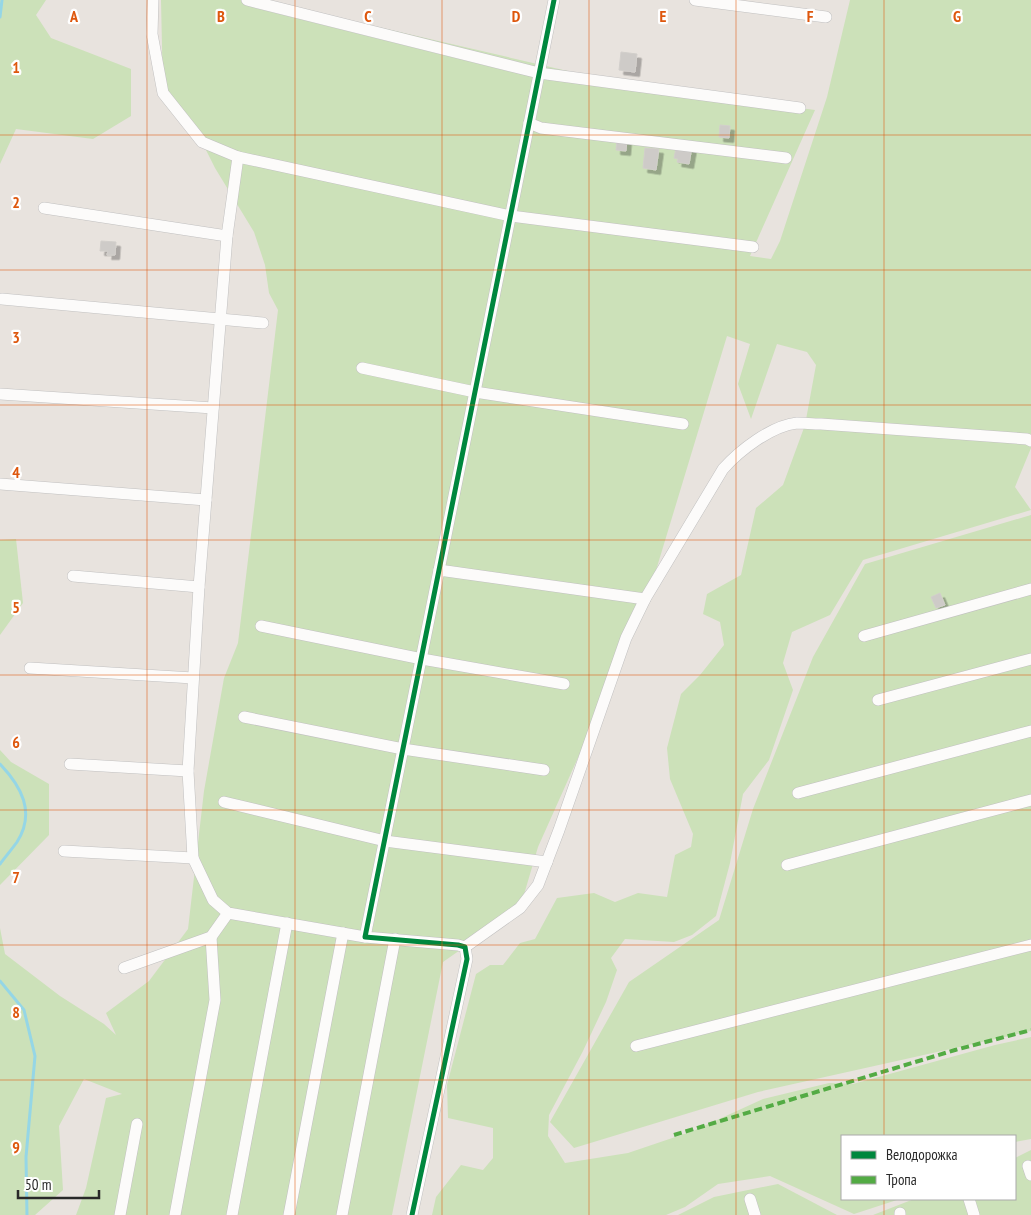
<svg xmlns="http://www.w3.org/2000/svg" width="1031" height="1215" viewBox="0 0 1031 1215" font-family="'PT Sans Narrow',sans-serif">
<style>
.green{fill:#cce1b9}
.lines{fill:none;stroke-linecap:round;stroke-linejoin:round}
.stream{stroke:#95d6e6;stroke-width:3}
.building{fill:#cecbc8;stroke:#d2cfcb;filter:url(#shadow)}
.minor-casing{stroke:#c1c0c0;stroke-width:12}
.minor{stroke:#fcfbfa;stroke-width:11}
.quiet{stroke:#53ab44;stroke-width:4;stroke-dasharray:8 4;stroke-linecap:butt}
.cycleway-casing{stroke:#fff;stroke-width:8}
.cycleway{stroke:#00873e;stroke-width:5}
.grid{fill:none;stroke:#de570d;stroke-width:1;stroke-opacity:0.55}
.grid-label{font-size:16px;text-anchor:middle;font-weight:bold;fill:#de570d;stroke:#fff;stroke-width:4.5;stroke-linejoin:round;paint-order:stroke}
</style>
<defs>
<filter id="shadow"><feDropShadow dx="4.5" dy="4.5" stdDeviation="0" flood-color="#0004"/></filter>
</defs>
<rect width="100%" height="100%" fill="#e8e3de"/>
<g class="green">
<path d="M0,0H46L36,15L51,38L131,69V116L93,139L16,129L0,164Z"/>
<path d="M161,0H261L624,84L815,110L750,256L771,259L780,241L827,97L850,0H1031V448L1015,487L1031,510L863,560L830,615L792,632L783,663L793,690L769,760L743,794L730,863L716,916L692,935L674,942L625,939L611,958L617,970L606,1002L583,1051L549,1115L548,1136L565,1163L628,1153L693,1131L763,1099L829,1083L853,1084L995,1045L1031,1037V1139L1015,1142V1136H842V1199H900L854,1214L770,1176L718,1184L685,1207L666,1215H432L436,1197L461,1165L483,1170L493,1158V1128L448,1118L447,1085L476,974L490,965H503L520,943L535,939L557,898L594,893L615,902L638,893L667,897L675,855L691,847L693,834L670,779L667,748L681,694L700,675L724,645L720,622L703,614L707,594L741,575L756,508L783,485L805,425L816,365L807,352L777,344L751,419L738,384L750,344L727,336L644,610L538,847L520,908L443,962L392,1215H76L86,1188L106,1098L122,1094L84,1079L59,1126L63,1190L35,1215H0V928L5,954L60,996L104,1024L116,1035L106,1013L149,981L188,929L204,791L224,678L238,643L278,310L269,293L265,265L254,232L215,168L202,142L163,93Z"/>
<path d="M1031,515V1031L758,1092L574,1148L550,1122L629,982L719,920L753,809L813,657L865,564Z"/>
<path d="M16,539L23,603L0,635V540Z"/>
<path d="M0,750L11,762L49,784V835L0,885Z"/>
<path d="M1031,1150V1215H873L914,1199H1015V1158Z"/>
<path d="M778,1184L837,1215H678L714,1197Z"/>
</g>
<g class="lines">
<g class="stream">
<path d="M0,17L2,0"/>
<path d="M0,764C21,786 36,812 17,842C12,849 6,856 0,864"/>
<path d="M0,981L24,1010L35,1056L26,1157L27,1215"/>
</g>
</g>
<g class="building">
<path d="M621,52L637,54L635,72L619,70Z"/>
<path d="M720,125L730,126L729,138L719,137Z"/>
<path d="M617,139L627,140L626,151L616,150Z"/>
<path d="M692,147L689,164L677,162L678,159L674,158L676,148Z"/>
<path d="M645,148L659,149L656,170L643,168Z"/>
<path d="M101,241L116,242L115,255H107L108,251H100Z"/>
<path d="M940,593L945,605L936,608L931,597Z"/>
</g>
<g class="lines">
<defs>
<g id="minor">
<path d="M153,0L152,34L163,93L202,142L238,157L511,216L753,247"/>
<path d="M247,0L539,73L800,108"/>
<path d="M695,0L826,17"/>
<path d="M529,123L541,128L786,158"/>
<path d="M238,157L227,236L199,587L188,771L193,858L213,900L228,913L365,937"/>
<path d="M44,208L227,236"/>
<path d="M2,299L263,323"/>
<path d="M362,368L475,392L683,424"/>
<path d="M0,394L213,408"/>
<path d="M0,484L206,500"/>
<path d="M439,570L645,599"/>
<path d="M73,576L199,587"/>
<path d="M261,626L422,659L564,684"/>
<path d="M864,636L1031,589"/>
<path d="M30,668L193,678"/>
<path d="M878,700L1031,659"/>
<path d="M244,717L403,749L544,770"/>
<path d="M70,764L188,771"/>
<path d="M798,793L1031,731"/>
<path d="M224,802L385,841L547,862"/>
<path d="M64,851L193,858"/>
<path d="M787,865L1031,800"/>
<path d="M465,947L520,908L538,885L559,830L626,638L645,599L723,469C740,450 771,426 797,423C804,423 813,424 821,424L1027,439L1031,441"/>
<path d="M124,968L211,937L228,913"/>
<path d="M636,1046L1031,945"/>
<path d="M1028,1166L1031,1175"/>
<path d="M750,1199L755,1215"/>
<path d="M969,1199L974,1215"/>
<path d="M900,1213V1215"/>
<path d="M120,1215L137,1124"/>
<path d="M175,1215L215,1000L211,937"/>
<path d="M232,1215L287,923"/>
<path d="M289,1215L343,933"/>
<path d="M342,1215L395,939"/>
<path d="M412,1215L467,959L465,947L458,945L365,937L554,0"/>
</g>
</defs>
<use href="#minor" class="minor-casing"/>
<use href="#minor" class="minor"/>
<path class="quiet" d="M674,1135L955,1050L1031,1030"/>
<defs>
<path id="cycleway" d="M412,1215L467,959L465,947L458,945L365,937L554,0"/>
</defs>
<use href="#cycleway" class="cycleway-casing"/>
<use href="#cycleway" class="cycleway"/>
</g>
<path class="grid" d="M147,0V1215M295,0V1215M442,0V1215M589,0V1215M736,0V1215M884,0V1136M0,135H1031M0,270H1031M0,405H1031M0,540H1031M0,675H1031M0,810H1031M0,945H1031M0,1080H1031M884,1199V1215"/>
<g class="grid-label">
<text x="74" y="22">A</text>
<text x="221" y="22">B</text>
<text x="368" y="22">C</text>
<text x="516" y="22">D</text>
<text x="663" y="22">E</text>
<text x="810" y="22">F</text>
<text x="957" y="22">G</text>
<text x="16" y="73">1</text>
<text x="16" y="208">2</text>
<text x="16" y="343">3</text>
<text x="16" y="478">4</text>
<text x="16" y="613">5</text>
<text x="16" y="748">6</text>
<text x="16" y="883">7</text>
<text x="16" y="1018">8</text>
<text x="16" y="1153">9</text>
</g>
<rect x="841" y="1135" width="175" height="65" fill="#ffffff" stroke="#a9a9a9"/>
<rect x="851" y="1151" width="25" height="8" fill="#00873e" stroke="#a9a9a9"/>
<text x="886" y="1160" font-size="15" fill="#292929">Велодорожка</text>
<rect x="851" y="1176" width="25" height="8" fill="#53ab44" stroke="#a9a9a9"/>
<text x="886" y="1185" font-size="15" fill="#292929">Тропа</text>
<path d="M18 1190v8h81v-8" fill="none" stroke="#292929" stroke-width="2.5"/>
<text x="25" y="1190" font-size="15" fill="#292929" stroke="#ffffff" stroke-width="4" paint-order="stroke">50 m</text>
</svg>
